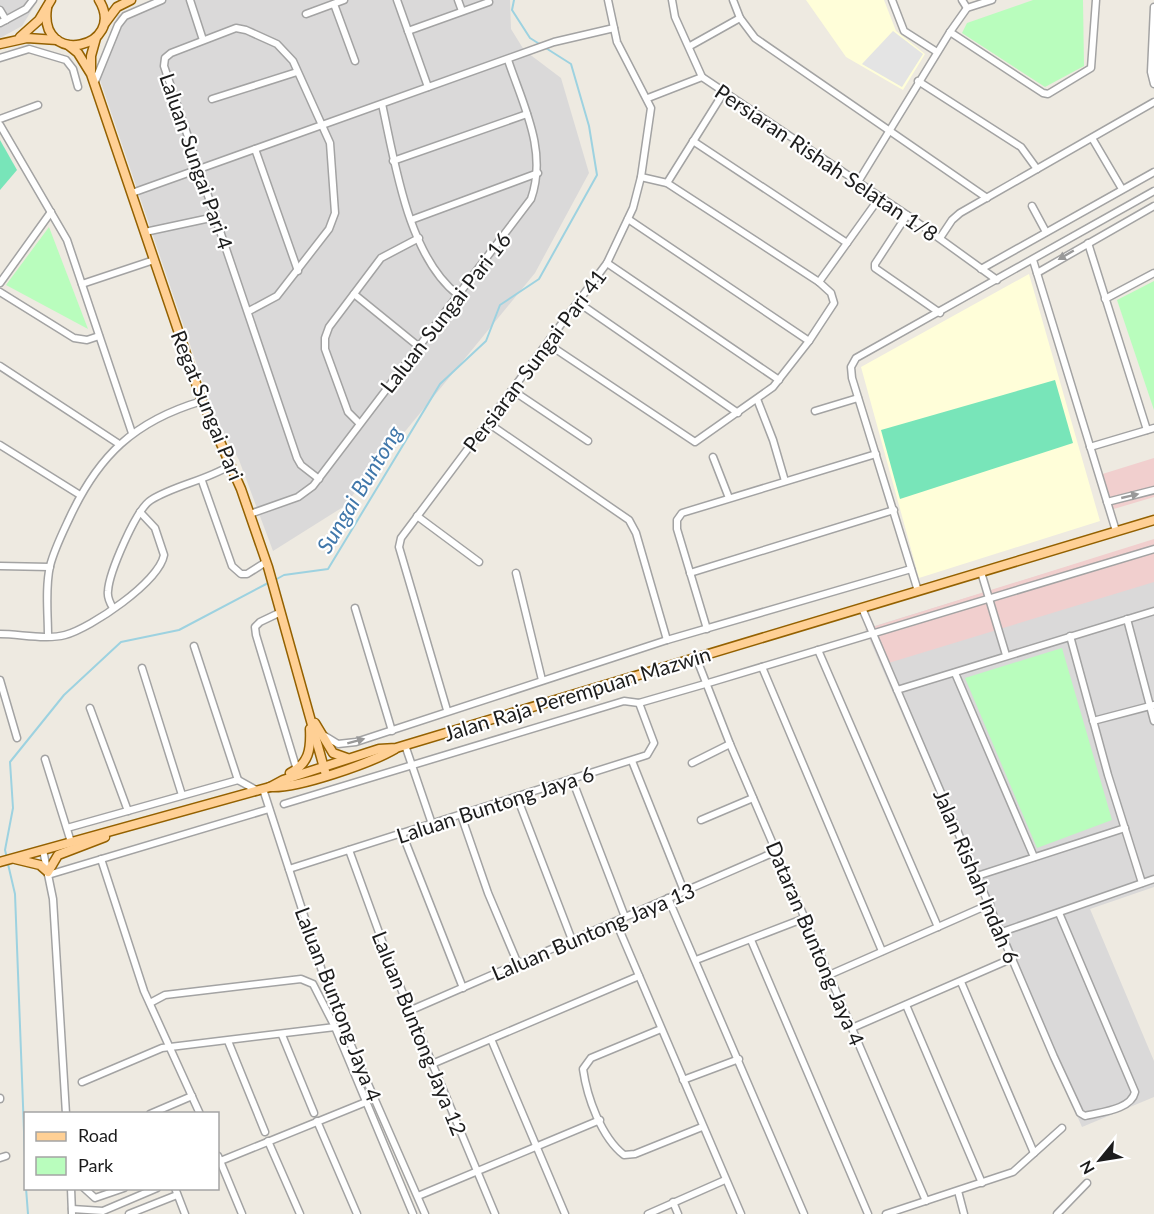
<svg xmlns="http://www.w3.org/2000/svg" width="1154" height="1214" viewBox="0 0 1154 1214" font-family="Lato,sans-serif">
<style>
.residential{fill:#dad9d9}
.commercial{fill:#f1cfce}
.education{fill:#fffed9}
.park{fill:#b9fdbd}
.pitch{fill:#78e5b9}
.parking{fill:#e4e4e4}
.lines{fill:none;stroke-linecap:round;stroke-linejoin:round}
.stream{stroke:#9dd2e0;stroke-width:2}
.minor-casing{stroke:#a3a3a3;stroke-width:9}
.major-casing{stroke:#946100;stroke-width:11}
.minor{stroke:#fff;stroke-width:6}
.major{stroke:#ffd095;stroke-width:8}
.oneway{fill:#999}
.labels{text-anchor:middle;dominant-baseline:central;stroke-width:4.5;stroke-linejoin:round;paint-order:stroke}
.street-label{font-size:21px;fill:#1c1c1c;stroke:#fff}
.water-label{font-size:22px;font-style:italic;fill:#4077aa;stroke:#fff}
</style>
<rect width="100%" height="100%" fill="#eeeae1"/>
<g class="residential">
<path d="M0,0H38L22,26L0,38Z"/>
<path d="M160,0H510L511,29L524,50L561,78L589,173L535,273L343,507L273,551L239,460L214,415L96,68L118,15Z"/>
<path d="M1154,540V887L1090,909L1154,1061V1097L1082,1127L865,629Z"/>
</g>
<g class="commercial">
<path d="M1154,458V497L1107,511L1096,476Z"/>
<path d="M1154,539V582L882,665L866,629Z"/>
</g>
<g class="education">
<path d="M806,0H884L896,31L925,54L903,90L846,57Z"/>
<path d="M1029,274L1100,521L919,578L861,367Z"/>
</g>
<g class="park">
<path d="M1033,0H1083L1084,66L1045,87L962,33L967,23Z"/>
<path d="M49,227L88,329L6,285Z"/>
<path d="M1154,281V410L1117,300Z"/>
<path d="M1062,648L1112,820L1037,848L965,678Z"/>
</g>
<g class="pitch">
<path d="M0,140L17,170L0,190Z"/>
<path d="M1055,380L1073,443L900,499L881,430Z"/>
</g>
<path class="parking" d="M893,31L923,54L902,87L862,64Z"/>
<g class="lines">
<g class="stream">
<path d="M275,580L284,575L328,569L440,384L486,341L500,305L539,279L597,175L589,126L571,64L530,38L512,10L514,0"/>
<path d="M7,858L5,850L13,808L10,762L64,695L121,642L179,630L270,582"/>
<path d="M8,864L15,894L26,1184"/>
<path d="M26,1188L28,1214"/>
</g>
<defs>
<g id="minor">
<path d="M190,0L203,40"/>
<path d="M397,0L428,87"/>
<path d="M458,0L462,11"/>
<path d="M672,0L675,17L702,77"/>
<path d="M733,0L740,18L755,38L987,198"/>
<path d="M892,0L904,31L937,52"/>
<path d="M962,0L967,8"/>
<path d="M334,4L355,61"/>
<path d="M1154,7L1151,72L1154,84"/>
<path d="M0,10L6,20"/>
<path d="M306,14L344,0"/>
<path d="M0,23L26,9L33,0"/>
<path d="M408,31L489,2"/>
<path d="M950,32L1043,93L1048,94L1091,68L1096,0"/>
<path d="M690,46L740,18"/>
<path d="M0,58L29,49L66,60L73,69L78,87"/>
<path d="M918,81L1021,147L1037,169"/>
<path d="M94,84L118,25L125,16L162,0"/>
<path d="M648,98L702,77L907,215L997,280"/>
<path d="M212,99L297,72"/>
<path d="M382,104C395,163 408,256 458,295"/>
<path d="M0,119L38,105"/>
<path d="M0,125L67,240L132,433"/>
<path d="M1092,138L1122,189"/>
<path d="M693,141L847,243L819,282"/>
<path d="M255,149L298,271"/>
<path d="M393,161L527,114"/>
<path d="M858,182L950,32L967,8L992,0"/>
<path d="M667,183L724,92"/>
<path d="M132,193L554,42L614,28"/>
<path d="M1032,206L1046,232"/>
<path d="M907,215L875,264V268L940,313"/>
<path d="M628,219L809,341"/>
<path d="M411,220L538,173"/>
<path d="M145,232L215,217"/>
<path d="M940,238L952,220L960,213L1154,102"/>
<path d="M847,243L880,197"/>
<path d="M1088,243L1147,430"/>
<path d="M1033,260L1116,531"/>
<path d="M607,263L779,380"/>
<path d="M981,269L1154,172"/>
<path d="M1037,273L1154,206"/>
<path d="M0,283L51,212"/>
<path d="M82,284L154,260"/>
<path d="M0,292L74,338L87,340L99,336"/>
<path d="M354,294L418,346"/>
<path d="M1105,299L1154,273"/>
<path d="M579,303L738,413"/>
<path d="M249,311L277,296L329,229L335,213L330,143L293,61L277,44L246,30L236,28L171,53L165,58L164,66L297,458L301,465L319,479"/>
<path d="M548,344L695,442L773,387L809,341L834,303L831,293L819,282L667,183L641,177"/>
<path d="M0,366L119,444"/>
<path d="M512,390L588,441"/>
<path d="M757,399L773,440L785,481"/>
<path d="M815,411L858,398"/>
<path d="M359,423L348,412L325,349V338L329,327L381,258L419,238"/>
<path d="M488,423L629,520L636,533L667,640"/>
<path d="M0,445L80,495"/>
<path d="M1090,447L1154,428"/>
<path d="M713,457L729,498"/>
<path d="M202,481L232,566L241,574H247L266,562"/>
<path d="M1107,502L1154,490"/>
<path d="M250,514L298,497L313,486L531,199C548,151 523,105 508,60"/>
<path d="M417,516L479,562"/>
<path d="M0,566L50,567"/>
<path d="M981,572L1006,655"/>
<path d="M516,573L542,680"/>
<path d="M690,573L894,510"/>
<path d="M918,591L852,378L851,367L856,358L1154,191"/>
<path d="M113,608C110,603 107,597 108,591C109,573 136,509 151,500C175,485 205,481 231,465"/>
<path d="M355,608L392,731"/>
<path d="M862,608L1054,1057L1080,1113L1085,1116C1100,1112 1131,1110 1135,1092L1059,913"/>
<path d="M281,612L260,622L255,627L256,635L297,770"/>
<path d="M1127,619L1154,721"/>
<path d="M707,629L677,529V520L682,513L876,454"/>
<path d="M0,634C20,634 46,640 65,635C91,628 159,582 164,555L155,528L140,512"/>
<path d="M48,636C48,614 45,588 50,566C54,550 62,534 69,519C98,456 134,421 202,401"/>
<path d="M1070,636L1108,775L1142,883"/>
<path d="M194,646L238,780"/>
<path d="M818,650L938,927"/>
<path d="M696,657L730,744L926,1201"/>
<path d="M762,667L882,951"/>
<path d="M142,668L182,795"/>
<path d="M955,673L1034,857"/>
<path d="M0,680L17,738"/>
<path d="M897,690L1154,611"/>
<path d="M90,708L128,811"/>
<path d="M447,710L399,547L401,538L607,263L633,208L641,177L651,108L617,42L608,0"/>
<path d="M1093,721L1154,705"/>
<path d="M325,736L338,744L356,742L667,640L911,569"/>
<path d="M405,745L432,824"/>
<path d="M45,759L71,842"/>
<path d="M632,761L684,891"/>
<path d="M692,763L730,744"/>
<path d="M572,779L625,917"/>
<path d="M263,789L322,971L347,1036L425,1214"/>
<path d="M517,797L572,940"/>
<path d="M284,804L624,701L639,703L705,684L1154,549"/>
<path d="M461,815L488,893L518,964"/>
<path d="M701,820L753,798"/>
<path d="M67,828L238,780L258,791"/>
<path d="M402,833L463,988"/>
<path d="M43,850L53,899L66,1114"/>
<path d="M349,850L389,960L495,1214"/>
<path d="M101,859L144,991L200,1114"/>
<path d="M289,869L647,755L654,743L639,703"/>
<path d="M48,875L269,809"/>
<path d="M977,876L1125,828"/>
<path d="M668,898L804,1214"/>
<path d="M616,922L741,1214"/>
<path d="M1002,932L1154,879"/>
<path d="M751,940L868,1214"/>
<path d="M696,960L805,918"/>
<path d="M829,975L990,904"/>
<path d="M961,982L1034,1153"/>
<path d="M150,1003L165,995L301,979L313,984L335,1027L413,1214"/>
<path d="M906,1005L982,1183"/>
<path d="M409,1011L777,851"/>
<path d="M852,1028L1013,958"/>
<path d="M661,1029L591,1058L583,1069C587,1097 601,1137 624,1155L635,1154L702,1127"/>
<path d="M282,1035L314,1113"/>
<path d="M491,1039L565,1214"/>
<path d="M228,1041L265,1132"/>
<path d="M432,1064L639,976"/>
<path d="M683,1080L739,1059"/>
<path d="M82,1082L162,1048L335,1027"/>
<path d="M0,1099V1098"/>
<path d="M150,1114L192,1096"/>
<path d="M317,1121L357,1214"/>
<path d="M268,1141L300,1214"/>
<path d="M218,1156L242,1214"/>
<path d="M0,1158L6,1156"/>
<path d="M218,1162L366,1102"/>
<path d="M71,1188L72,1214"/>
<path d="M84,1188L95,1198L124,1188"/>
<path d="M175,1188L185,1214"/>
<path d="M958,1191L964,1214"/>
<path d="M418,1196L600,1120"/>
<path d="M673,1202L678,1214"/>
<path d="M72,1209L103,1211L157,1188"/>
<path d="M129,1214L177,1195"/>
<path d="M648,1214L725,1180"/>
<path d="M886,1214L1013,1172L1062,1128"/>
<path d="M1057,1214L1087,1183"/>
</g>
<g id="major">
<path d="M47,8C38,68 128,48 99,0"/>
<path d="M105,23L117,7L131,0"/>
<path d="M20,37L39,20L51,0"/>
<path d="M0,44L27,38L57,40"/>
<path d="M68,45L78,53L91,74L202,401L241,489L268,567L326,775"/>
<path d="M91,71V56L96,38"/>
<path d="M315,723L333,753L347,758"/>
<path d="M290,773C309,764 311,749 310,729"/>
<path d="M270,787C297,789 371,763 395,749"/>
<path d="M15,859L40,865L48,872L58,855L105,837"/>
<path d="M0,862L270,787L283,780L379,749L396,748L1154,520"/>
</g>
</defs>
<use href="#minor" class="minor-casing"/>
<use href="#major" class="major-casing"/>
<use href="#minor" class="minor"/>
<use href="#major" class="major"/>
</g>
<defs><path id="oneway-solid" d="M-6-.8H1V-3.2L6.5 0L1 3.2V.8H-6Z" transform="scale(1.5)"/></defs>
<g class="oneway">
<use href="#oneway-solid" transform="translate(1066 255) rotate(150)"/>
<use href="#oneway-solid" transform="translate(1130 496) rotate(-13)"/>
<use href="#oneway-solid" transform="translate(356 741) rotate(-15)"/>
</g>
<g class="labels">
<g class="street-label">
<text transform="translate(197 161) rotate(71)">Laluan Sungai Pari 4</text>
<text transform="translate(827 162) rotate(34)">Persiaran Rishah Selatan 1/8</text>
<text transform="translate(445 312) rotate(-52)">Laluan Sungai Pari 16</text>
<text transform="translate(534 360) rotate(-53)">Persiaran Sungai Pari 41</text>
<text transform="translate(208 405) rotate(68)">Regat Sungai Pari</text>
<text transform="translate(577 693) rotate(-17)">Jalan Raja Perempuan Mazwin</text>
<text transform="translate(495 804) rotate(-18)">Laluan Buntong Jaya 6</text>
<text transform="translate(977 876) rotate(67)">Jalan Rishah Indah 6</text>
<text transform="translate(593 931) rotate(-23)">Laluan Buntong Jaya 13</text>
<text transform="translate(816 943) rotate(67)">Dataran Buntong Jaya 4</text>
<text transform="translate(339 1004) rotate(69)">Laluan Buntong Jaya 4</text>
<text transform="translate(420 1033) rotate(68)">Laluan Buntong Jaya 12</text>
</g>
<g class="water-label">
<text transform="translate(359 489) rotate(-59)">Sungai Buntong</text>
</g>
</g>
<rect x="24" y="1112" width="195" height="78" fill="#ffffff" stroke="#a4a4a4" stroke-width="1.5"/>
<rect x="36" y="1132" width="30" height="9" fill="#ffd095" stroke="#a4a4a4" stroke-width="1.5"/>
<text x="78" y="1142" font-size="18" fill="#1c1c1c">Road</text>
<rect x="36" y="1157" width="30" height="18" fill="#b9fdbd" stroke="#a4a4a4" stroke-width="1.5"/>
<text x="78" y="1172" font-size="18" fill="#1c1c1c">Park</text>
<g transform="translate(1100 1160) rotate(240)" stroke="#ffffff" stroke-width="4.5" paint-order="stroke">
<path d="M0-4.5L10 22L0 15L-10 22Z" fill="#1c1c1c"/>
<text y="-9" font-size="16" font-weight="bold" text-anchor="middle" fill="#1c1c1c">N</text>
</g>
</svg>
